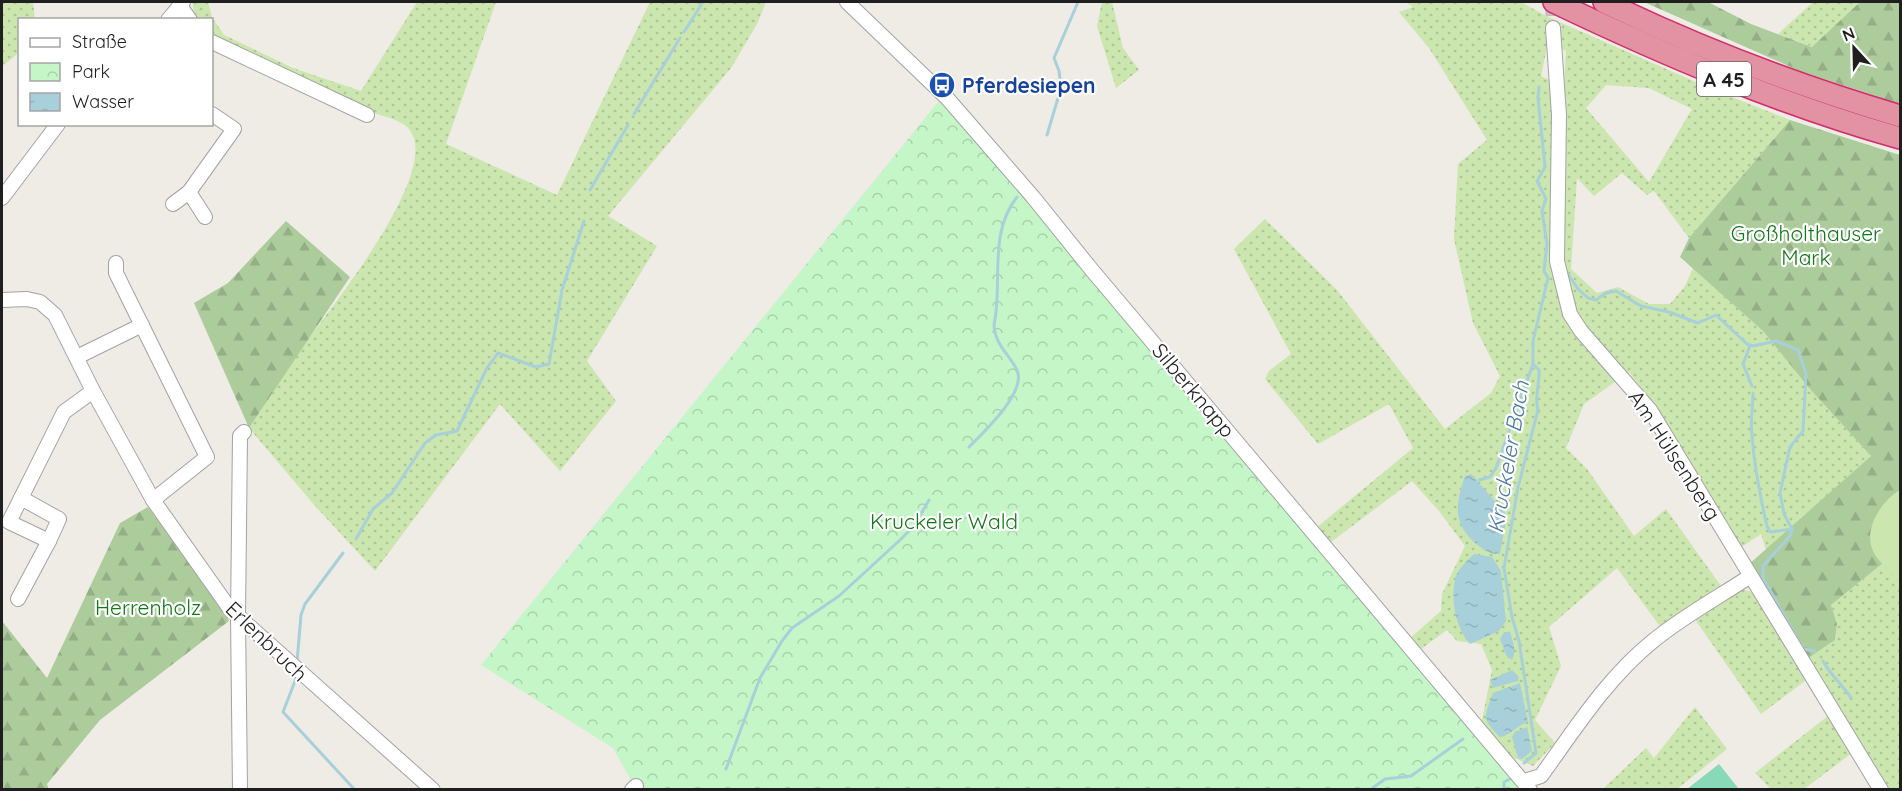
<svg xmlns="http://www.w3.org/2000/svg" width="1902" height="791" viewBox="0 0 1902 791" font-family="Quicksand,sans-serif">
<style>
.grass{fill:url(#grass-dots);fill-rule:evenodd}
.forest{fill:url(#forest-firs)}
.park{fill:url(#park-crowns)}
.garden{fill:#cbe6ae}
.pitch{fill:#88d9b7}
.water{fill:url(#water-ripples)}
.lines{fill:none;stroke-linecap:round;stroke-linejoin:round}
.stream{stroke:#a8d0da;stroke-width:3}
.minor-tunnel{stroke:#c5c2bd;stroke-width:14;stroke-dasharray:14 7;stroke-linecap:butt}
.minor-casing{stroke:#a3a3a3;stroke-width:16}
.highway-casing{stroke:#d12f6b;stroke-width:24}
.minor{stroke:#fff;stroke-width:14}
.highway{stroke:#e292a3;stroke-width:21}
.labels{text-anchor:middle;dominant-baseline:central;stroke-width:4.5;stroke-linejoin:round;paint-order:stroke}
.shield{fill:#fff;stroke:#626262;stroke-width:1.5}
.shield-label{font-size:20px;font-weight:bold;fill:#1f1f1f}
.transit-label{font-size:21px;font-weight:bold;fill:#164399;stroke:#fff;text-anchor:start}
.park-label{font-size:21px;fill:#127717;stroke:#fff}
.street-label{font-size:21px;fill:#1f1f1f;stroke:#fff}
.water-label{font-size:22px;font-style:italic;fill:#4d7aa1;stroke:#fff}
</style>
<defs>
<pattern id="grass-dots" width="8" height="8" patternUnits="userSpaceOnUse" patternTransform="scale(1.5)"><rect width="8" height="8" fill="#cbe6ae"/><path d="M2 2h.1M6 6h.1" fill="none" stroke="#aec595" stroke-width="1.8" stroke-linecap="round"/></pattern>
<pattern id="forest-firs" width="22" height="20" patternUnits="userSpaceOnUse" patternTransform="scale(1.5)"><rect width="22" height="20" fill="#accc9c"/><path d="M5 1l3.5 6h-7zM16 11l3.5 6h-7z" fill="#94af86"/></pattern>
<pattern id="park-crowns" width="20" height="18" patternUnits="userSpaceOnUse" patternTransform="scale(1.5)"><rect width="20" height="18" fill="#c5f6c7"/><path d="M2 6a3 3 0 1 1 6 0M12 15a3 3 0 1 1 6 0" fill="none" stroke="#a9d2aa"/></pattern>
<pattern id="water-ripples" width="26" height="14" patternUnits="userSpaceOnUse" patternTransform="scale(1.5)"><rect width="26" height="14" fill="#a8d0da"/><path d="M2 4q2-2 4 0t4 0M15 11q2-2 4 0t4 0" fill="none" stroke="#90b2bb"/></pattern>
</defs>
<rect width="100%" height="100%" fill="#efebe5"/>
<g class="grass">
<path d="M2,2H33L35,19L20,20L19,53L2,66Z"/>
<path d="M192,2H208L212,17L224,35L293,68L361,91L417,2H496L446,144L557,195L650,2H766L757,24L731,68L608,216L657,246L587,361L616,401L560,471L500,404L375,571L316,507L249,428C267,401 285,372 304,345C328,311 450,163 406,126C395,117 376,115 364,109C313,86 262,62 212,38V20L196,19Z"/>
<path d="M1102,2H1112L1123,48L1139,70L1116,88L1097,26Z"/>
<path d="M1406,2H1521L1548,17L1714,90L1790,120L1689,238L1654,191L1647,195L1622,173L1594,196L1577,178L1571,269L1597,293L1618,287L1649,304H1670L1685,286L1693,268L1763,331L1809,388L1871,456L1766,550L1761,534L1740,548L1657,408L1629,372L1584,404L1566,448L1587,469L1634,536L1666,509L1721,586L1662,629L1617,568L1549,627L1561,666L1535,720L1555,743L1533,766L1510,756L1481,725L1492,670L1481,644L1457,641L1447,630L1421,649L1409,639L1441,611L1442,594L1465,546L1439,511L1412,481L1331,542L1316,528L1413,448L1389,404L1318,444L1265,379L1269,371L1291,354L1234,249L1265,219L1337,290L1445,429L1491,393L1500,376L1473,323L1454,239L1458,164L1487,140L1429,48L1399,12L1413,7ZM1548,42L1566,51L1564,87L1541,76ZM1606,85L1649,88L1692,109L1649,182L1586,108Z"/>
<path d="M1813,2H1860L1813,47L1778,34Z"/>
<path d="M1883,563L1900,581V789H1884L1807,659L1835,640L1837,624L1831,605Z"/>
<path d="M1741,589L1753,592L1809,678L1761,714L1694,618Z"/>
<path d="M1695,707L1727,749L1677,789H1603L1646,748L1654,758Z"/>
<path d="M1833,712L1856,750L1804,789H1771L1755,773Z"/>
</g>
<g class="forest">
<path d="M1644,2H1708L1751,24L1812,47L1860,2H1900V104L1800,71Z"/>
<path d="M1790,120L1900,155V581L1883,563L1831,605L1837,624L1835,640L1807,659L1748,565L1871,456L1809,388L1763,331L1680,257L1689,238Z"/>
<path d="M286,221L350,277L249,428L194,303L228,283Z"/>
<path d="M148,507L227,615L229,621L100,720L47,784L49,790L2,789V621L47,678L120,523Z"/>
</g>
<path class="park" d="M942,97L1523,789H636L613,748L481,665Z"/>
<path class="garden" d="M1898,491H1900V581C1893,573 1879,563 1874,553C1862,531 1880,503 1898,491Z"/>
<path class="pitch" d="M1719,764L1738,788L1687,789Z"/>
<g class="water">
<path d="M1471,474L1507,515L1500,554C1490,555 1481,548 1474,542C1452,522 1456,502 1465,476Z"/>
<path d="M1474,554L1492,557L1501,571L1506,621L1499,631L1470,644C1455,627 1450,598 1456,576C1459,568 1468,560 1474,554Z"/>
<path d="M1504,632H1510C1513,642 1517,651 1512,660L1506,655L1500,639Z"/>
<path d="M1512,670L1519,677L1518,681L1493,688L1490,680Z"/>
<path d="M1520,683L1528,722C1517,725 1511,735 1500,737C1480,718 1485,716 1493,693Z"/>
<path d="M1527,727L1532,751L1522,759L1518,758L1512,737L1515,732Z"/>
</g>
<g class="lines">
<g class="stream">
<path d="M684,32L703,2"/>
<path d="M634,114L680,38"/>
<path d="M1047,135L1061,88L1059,71L1054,58L1078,2"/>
<path d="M590,190L628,125"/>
<path d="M1566,271L1578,289L1588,298L1596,300L1606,293L1616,291L1641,306L1669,312L1698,323L1716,315L1747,344L1753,346L1776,341L1798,350L1806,374L1803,431L1790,447L1780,493L1784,514L1792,529L1790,536L1763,566V578L1803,649L1815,651"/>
<path d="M1750,346L1743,364L1752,386"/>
<path d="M1753,393C1753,407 1750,422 1752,435C1754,465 1760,496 1767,526L1770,532L1792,529"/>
<path d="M969,447C983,433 1027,392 1017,370C1009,354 995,345 994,325C1003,283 988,233 1017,197"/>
<path d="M1479,480L1490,477L1496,468L1533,364"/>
<path d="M356,539L373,509L392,493L425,443L436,435L457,431L487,368L498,353L536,367L549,364L562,290L584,221"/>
<path d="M1823,661C1831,676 1842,684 1851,698"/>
<path d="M297,662L301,615L305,604L343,553"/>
<path d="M297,676L283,712L355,790"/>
<path d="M1524,763L1536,753L1519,641L1512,617L1504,568L1518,487L1538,410C1534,397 1540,383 1539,370L1533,364V341L1548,278L1544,271L1547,244L1542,211L1546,199L1537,181L1545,167L1538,98L1539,87"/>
<path d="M726,769L760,678L782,641L792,628L839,596L900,540L914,526L929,500"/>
<path d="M1370,790L1385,779L1411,776L1463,739"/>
<path d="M1504,790V782L1510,779"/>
<path d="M1900,790V788"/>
</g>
<path class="minor-tunnel" d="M1552,2L1553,28"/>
<defs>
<g id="minor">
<path d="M847,2L947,98L1033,197L1091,269L1530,790"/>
<path d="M180,6L190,20"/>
<path d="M168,20L183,2"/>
<path d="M1553,28L1559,115L1557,261L1570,314L1581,331L1650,410L1881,790"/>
<path d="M212,42L367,115"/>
<path d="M189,192L205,217"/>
<path d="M2,198L58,124"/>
<path d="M173,204L189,192L234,129L212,114"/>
<path d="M116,263V273L207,457L153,500"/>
<path d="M2,300L27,299L40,302L55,315L93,391L153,500L230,609L433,790"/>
<path d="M77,357L142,325"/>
<path d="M21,498L59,519L49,541"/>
<path d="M18,599L49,541L9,522L64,412L93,391"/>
<path d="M1524,781L1541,776C1575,729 1607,678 1653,641C1682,617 1717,598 1749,577"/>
<path d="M240,790L238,617L240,436L244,432"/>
<path d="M632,790L636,786"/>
</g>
<g id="highway">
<path d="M1554,2C1667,56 1780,104 1900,138"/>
<path d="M1604,2C1699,48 1799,86 1900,116"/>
</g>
</defs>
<use href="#minor" class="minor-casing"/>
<use href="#highway" class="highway-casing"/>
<use href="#minor" class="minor"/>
<use href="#highway" class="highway"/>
</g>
<defs>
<symbol id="bus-disc" viewBox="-11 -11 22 22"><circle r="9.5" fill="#1a4fb4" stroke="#fff"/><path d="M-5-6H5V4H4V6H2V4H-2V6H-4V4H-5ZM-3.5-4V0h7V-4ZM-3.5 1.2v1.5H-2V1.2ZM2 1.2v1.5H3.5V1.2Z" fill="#fff"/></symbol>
</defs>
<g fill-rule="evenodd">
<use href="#bus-disc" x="927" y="70" width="30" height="30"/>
</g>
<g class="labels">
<rect class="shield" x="1697" y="62" width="54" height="34" rx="4.5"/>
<g class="shield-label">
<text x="1724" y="79">A 45</text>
</g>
<g class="transit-label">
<text x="962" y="85">Pferdesiepen</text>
</g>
<g class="park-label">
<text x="1806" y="233">Großholthauser<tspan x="1806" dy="24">Mark</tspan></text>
<text x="944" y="521">Kruckeler Wald</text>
<text x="148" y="607">Herrenholz</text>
</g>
<g class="street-label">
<text transform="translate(1194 390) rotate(50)">Silberknapp</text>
<text transform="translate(1675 455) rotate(57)">Am Hülsenberg</text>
<text transform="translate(267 641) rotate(44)">Erlenbruch</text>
</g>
<g class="water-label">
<text transform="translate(1508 457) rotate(-80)">Kruckeler Bach</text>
</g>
</g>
<rect width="1902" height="791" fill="none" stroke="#1f1f1f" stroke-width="6"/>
<rect x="18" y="18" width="195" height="108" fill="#ffffff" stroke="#a5a5a5" stroke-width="1.5"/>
<rect x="30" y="38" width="30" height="9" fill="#ffffff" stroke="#a5a5a5" stroke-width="1.5"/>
<text x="72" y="48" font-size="18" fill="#1f1f1f">Straße</text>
<rect x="30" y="63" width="30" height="18" fill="url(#park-crowns)" stroke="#a5a5a5" stroke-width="1.5"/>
<text x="72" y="78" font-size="18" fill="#1f1f1f">Park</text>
<rect x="30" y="93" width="30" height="18" fill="url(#water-ripples)" stroke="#a5a5a5" stroke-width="1.5"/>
<text x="72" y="108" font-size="18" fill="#1f1f1f">Wasser</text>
<g transform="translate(1854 48) rotate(338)" stroke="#ffffff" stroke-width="4.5" paint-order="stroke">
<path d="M0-4.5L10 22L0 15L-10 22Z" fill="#1f1f1f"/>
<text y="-9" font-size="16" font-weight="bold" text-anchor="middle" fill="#1f1f1f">N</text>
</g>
</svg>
